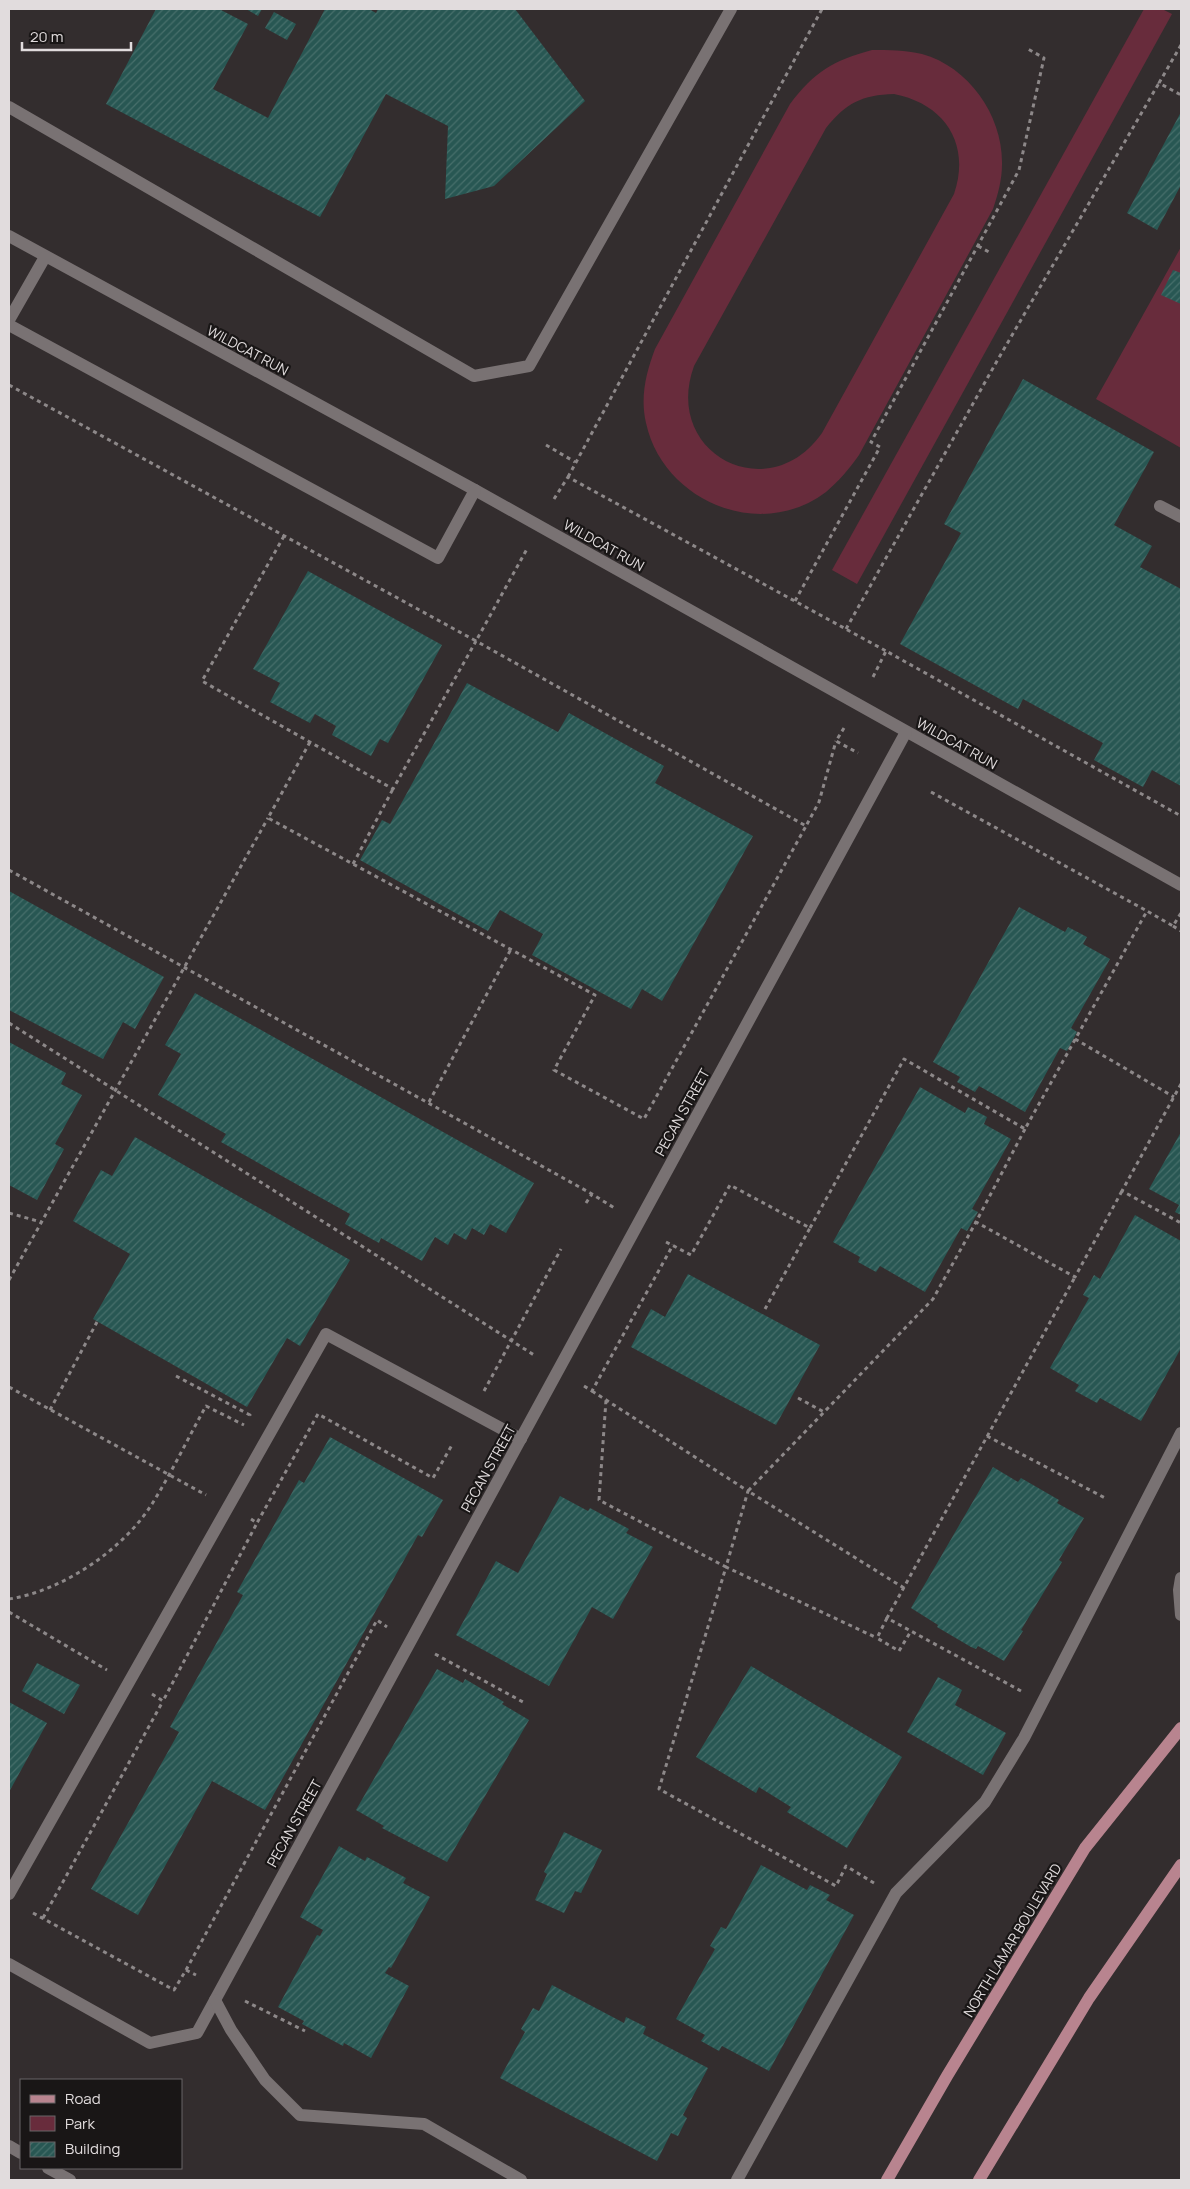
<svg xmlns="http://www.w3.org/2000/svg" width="1190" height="2189" viewBox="0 0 1190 2189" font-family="Manrope,sans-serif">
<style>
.green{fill:#682c3c;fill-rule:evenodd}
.building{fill:url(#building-hatch)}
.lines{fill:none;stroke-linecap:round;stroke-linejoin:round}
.path{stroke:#8d8889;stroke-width:3;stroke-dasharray:4 4;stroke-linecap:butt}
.lane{stroke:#797273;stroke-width:12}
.street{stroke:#797273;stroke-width:12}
.secondary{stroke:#797273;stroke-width:12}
.primary{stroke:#b8848f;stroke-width:12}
.labels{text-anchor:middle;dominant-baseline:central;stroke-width:4.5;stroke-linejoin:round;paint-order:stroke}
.street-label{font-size:14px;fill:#e1dcdd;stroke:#191616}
</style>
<defs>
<pattern id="building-hatch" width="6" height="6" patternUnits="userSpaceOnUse" patternTransform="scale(1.25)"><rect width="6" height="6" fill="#285753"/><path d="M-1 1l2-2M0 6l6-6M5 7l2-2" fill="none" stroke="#476f6b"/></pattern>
</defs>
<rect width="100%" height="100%" fill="#332d2e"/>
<g class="green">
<path d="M1144,9H1162L1172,14L857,584L832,570Z"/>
<path d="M872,50C889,50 905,50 922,54C969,67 1003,116 1002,164C1002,180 998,194 993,209L859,455C849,469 839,481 826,492C760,542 663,501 646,423C640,397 646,373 655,349L790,104C814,72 834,60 872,50ZM894,94C945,104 971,144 954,194L822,433C769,509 662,454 694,366L826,128C846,103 862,95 894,94Z"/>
<path d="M1181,247V448L1096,399Z"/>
</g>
<g class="building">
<path d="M156,9H219L248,24L213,89L268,118L325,9H369L376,13L378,9H515L585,101L494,186L445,199L448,126L386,94L320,217L106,104Z"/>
<path d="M246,9H262L258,16Z"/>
<path d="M274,12L296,24L287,40L265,28Z"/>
<path d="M1181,112V185L1157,230L1127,213Z"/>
<path d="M1173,270L1181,273V304L1161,295Z"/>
<path d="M1023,379L1154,452L1114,525L1152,546L1140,567L1181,589V786L1152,770L1143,787L1094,760L1103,743L1023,699L1018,709L900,644L961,533L944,524Z"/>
<path d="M308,571L442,645L388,743L380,739L371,756L332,735L336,726L315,714L310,723L270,702L280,683L253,669Z"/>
<path d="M467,683L558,732L569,713L664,766L655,783L753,836L662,1001L642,989L631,1009L532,955L543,934L500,910L488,931L360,860L382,820L390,824Z"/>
<path d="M9,891L164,977L135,1029L123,1022L103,1059L9,1010Z"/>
<path d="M1019,907L1065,932L1068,927L1087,937L1083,944L1110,959L1071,1028L1077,1032L1067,1051L1060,1048L1025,1112L979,1086L975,1092L957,1082L960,1077L933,1062Z"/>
<path d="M195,993L534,1183L506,1233L490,1224L484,1235L472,1228L466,1240L454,1233L448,1245L435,1237L422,1261L381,1238L379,1243L345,1224L350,1214L221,1142L226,1134L158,1095L181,1054L165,1045Z"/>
<path d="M9,1042L66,1073L61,1084L82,1095L55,1144L64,1149L37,1200L9,1185Z"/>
<path d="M920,1087L965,1113L968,1107L987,1117L984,1124L1011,1139L972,1209L978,1212L967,1231L961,1228L925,1292L880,1266L876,1272L858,1262L860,1257L833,1242Z"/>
<path d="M1181,1132V1215L1175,1212L1179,1205L1149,1189Z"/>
<path d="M135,1137L350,1260L300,1346L287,1338L247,1407L93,1319L130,1254L73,1221L101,1170L112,1176Z"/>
<path d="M1135,1215L1181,1241V1348L1141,1421L1100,1398L1097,1403L1075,1391L1079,1385L1050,1368L1089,1298L1083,1295L1094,1275L1100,1279Z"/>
<path d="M688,1274L820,1345L776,1425L631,1347L651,1309L665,1317Z"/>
<path d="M330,1437L443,1500L422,1537L418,1535L265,1810L212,1781L138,1915L91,1889L179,1732L170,1727L243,1595L237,1592L299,1480L304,1483Z"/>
<path d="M993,1467L1018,1482L1021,1478L1059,1500L1057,1503L1084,1518L1059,1560L1062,1562L1021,1630L1023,1631L1004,1661L978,1646L976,1649L971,1647L937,1627L938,1625L911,1608Z"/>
<path d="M560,1496L588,1511L590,1508L629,1529L626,1533L653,1547L613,1619L592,1607L549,1686L456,1635L496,1561L518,1573Z"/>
<path d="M37,1663L80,1685L64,1714L22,1691Z"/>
<path d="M751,1666L902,1757L847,1848L787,1812L791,1807L759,1787L756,1793L696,1757Z"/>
<path d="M437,1669L463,1683L465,1679L504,1702L502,1704L529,1720L447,1862L382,1828L384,1826L356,1810Z"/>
<path d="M938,1677L962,1690L955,1705L1006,1733L983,1775L907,1732Z"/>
<path d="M9,1702L47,1723L9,1792Z"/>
<path d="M564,1832L602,1850L581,1893L575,1891L564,1913L535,1900L547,1874L544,1872Z"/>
<path d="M339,1846L365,1861L367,1857L406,1878L403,1883L430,1897L391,1968L389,1967L385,1973L409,1986L371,2058L344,2043L343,2046L302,2024L304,2021L278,2007L317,1935L320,1936L323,1930L300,1917Z"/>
<path d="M761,1865L807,1890L810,1885L830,1895L826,1900L854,1915L769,2071L722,2046L719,2051L701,2041L705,2035L676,2019L715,1949L710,1946L721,1927L726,1929Z"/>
<path d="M552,1985L624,2023L626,2017L646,2027L643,2034L708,2068L683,2115L687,2118L678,2136L671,2133L657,2161L500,2078L525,2032L521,2029L533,2008L539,2011Z"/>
</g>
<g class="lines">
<g class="path">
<path d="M1181,45L1159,83L1181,95"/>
<path d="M978,246L989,252"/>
<path d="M9,385L476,641L527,549"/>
<path d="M546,445L575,462"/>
<path d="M568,477L822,9"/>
<path d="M554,499L568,477L886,651"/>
<path d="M284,536L202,681L393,789L476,641L806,826L819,802L836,741"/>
<path d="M795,601L880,447L871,442L1019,170L1044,58L1028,49"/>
<path d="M846,629L997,361L1159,83"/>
<path d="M873,677L886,651L1181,816"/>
<path d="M844,728L836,741L858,753"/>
<path d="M310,742L268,818L595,995L554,1070L644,1119L806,826"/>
<path d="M931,792L1147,911"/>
<path d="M353,864L393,789"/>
<path d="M9,870L592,1194L616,1209"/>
<path d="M1173,926L1181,931"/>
<path d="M9,1023L534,1355"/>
<path d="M1075,1039L1174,1097"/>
<path d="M1181,1084L1122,1191L1181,1223"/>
<path d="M429,1102L511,949"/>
<path d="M1025,1129L976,1222L1075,1277L1122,1191"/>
<path d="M586,1203L592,1194"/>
<path d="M9,1213L41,1222"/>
<path d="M810,1228L904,1059L1025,1129L1147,911L1173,926L1181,913"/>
<path d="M666,1242L691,1255L730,1185L810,1228L765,1309"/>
<path d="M9,1280L268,818"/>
<path d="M176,1376L250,1415L248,1417"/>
<path d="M584,1386L592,1391L673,1245"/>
<path d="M9,1387L206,1495"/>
<path d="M484,1391L561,1249"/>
<path d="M592,1391L748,1491L726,1567L599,1500L606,1400"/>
<path d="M798,1398L824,1412"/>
<path d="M50,1410L97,1322"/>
<path d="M987,1436L1107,1499"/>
<path d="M251,1519L257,1523L318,1414L433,1478L452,1445"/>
<path d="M904,1588L748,1491L933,1299L976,1222"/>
<path d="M9,1599C62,1591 123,1550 152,1504C172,1472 188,1438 206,1406L244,1425"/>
<path d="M9,1612L107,1670"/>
<path d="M887,1618L877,1638L899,1651L911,1631"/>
<path d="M435,1654L523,1702"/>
<path d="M1021,1691L887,1618L1075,1277"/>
<path d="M152,1694L163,1701L257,1523"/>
<path d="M874,1883L846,1866L836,1886L659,1789L726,1567L877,1638"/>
<path d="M33,1913L174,1990L186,1970L196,1975"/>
<path d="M43,1918L163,1701"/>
<path d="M186,1970L377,1620L387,1627"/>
<path d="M245,2001L305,2031"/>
</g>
<g class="lane">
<path d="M9,107L474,376L529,366L731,9"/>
<path d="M9,236L475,490L1181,885"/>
<path d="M9,320L45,257"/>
<path d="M9,325L438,558L475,490"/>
<path d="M1160,506L1181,517"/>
<path d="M9,1894L326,1334L521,1439"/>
<path d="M9,1964L150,2043L197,2033L906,732"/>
<path d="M215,2000L231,2030L265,2080L300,2115L424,2124L521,2180"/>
<path d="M737,2180L896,1893L985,1802L1024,1738L1181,1433"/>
</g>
<path class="street" d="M1181,1578L1179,1590L1181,1615"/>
<g class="secondary">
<path d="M9,2146L21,2153"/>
<path d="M48,2168L70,2180"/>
</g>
<g class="primary">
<path d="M887,2180L947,2076L1085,1848L1181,1728"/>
<path d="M979,2180L1089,1998L1181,1865"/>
</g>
</g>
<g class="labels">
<g class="street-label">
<text transform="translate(248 350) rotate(28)">WILDCAT RUN</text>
<text transform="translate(604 545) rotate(29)">WILDCAT RUN</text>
<text transform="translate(957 743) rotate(29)">WILDCAT RUN</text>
<text transform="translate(682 1112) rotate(-61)">PECAN STREET</text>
<text transform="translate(488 1468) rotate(-61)">PECAN STREET</text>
<text transform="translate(294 1823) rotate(-61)">PECAN STREET</text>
<text transform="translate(1012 1940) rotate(-59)">NORTH LAMAR BOULEVARD</text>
</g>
</g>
<rect width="1190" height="2189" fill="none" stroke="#e1dcdd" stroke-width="20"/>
<rect x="20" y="2079" width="162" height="90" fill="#191616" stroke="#696566"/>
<rect x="30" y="2095" width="25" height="8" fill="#b8848f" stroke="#696566"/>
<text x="65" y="2104" font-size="15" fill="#e1dcdd">Road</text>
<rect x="30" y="2116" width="25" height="15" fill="#682c3c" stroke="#696566"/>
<text x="65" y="2129" font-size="15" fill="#e1dcdd">Park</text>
<rect x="30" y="2142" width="25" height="15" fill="url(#building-hatch)" stroke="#696566"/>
<text x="65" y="2154" font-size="15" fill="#e1dcdd">Building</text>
<path d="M22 42v8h109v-8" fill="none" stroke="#e1dcdd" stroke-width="2.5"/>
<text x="30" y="42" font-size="15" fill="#e1dcdd" stroke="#191616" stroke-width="4" paint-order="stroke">20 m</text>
</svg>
